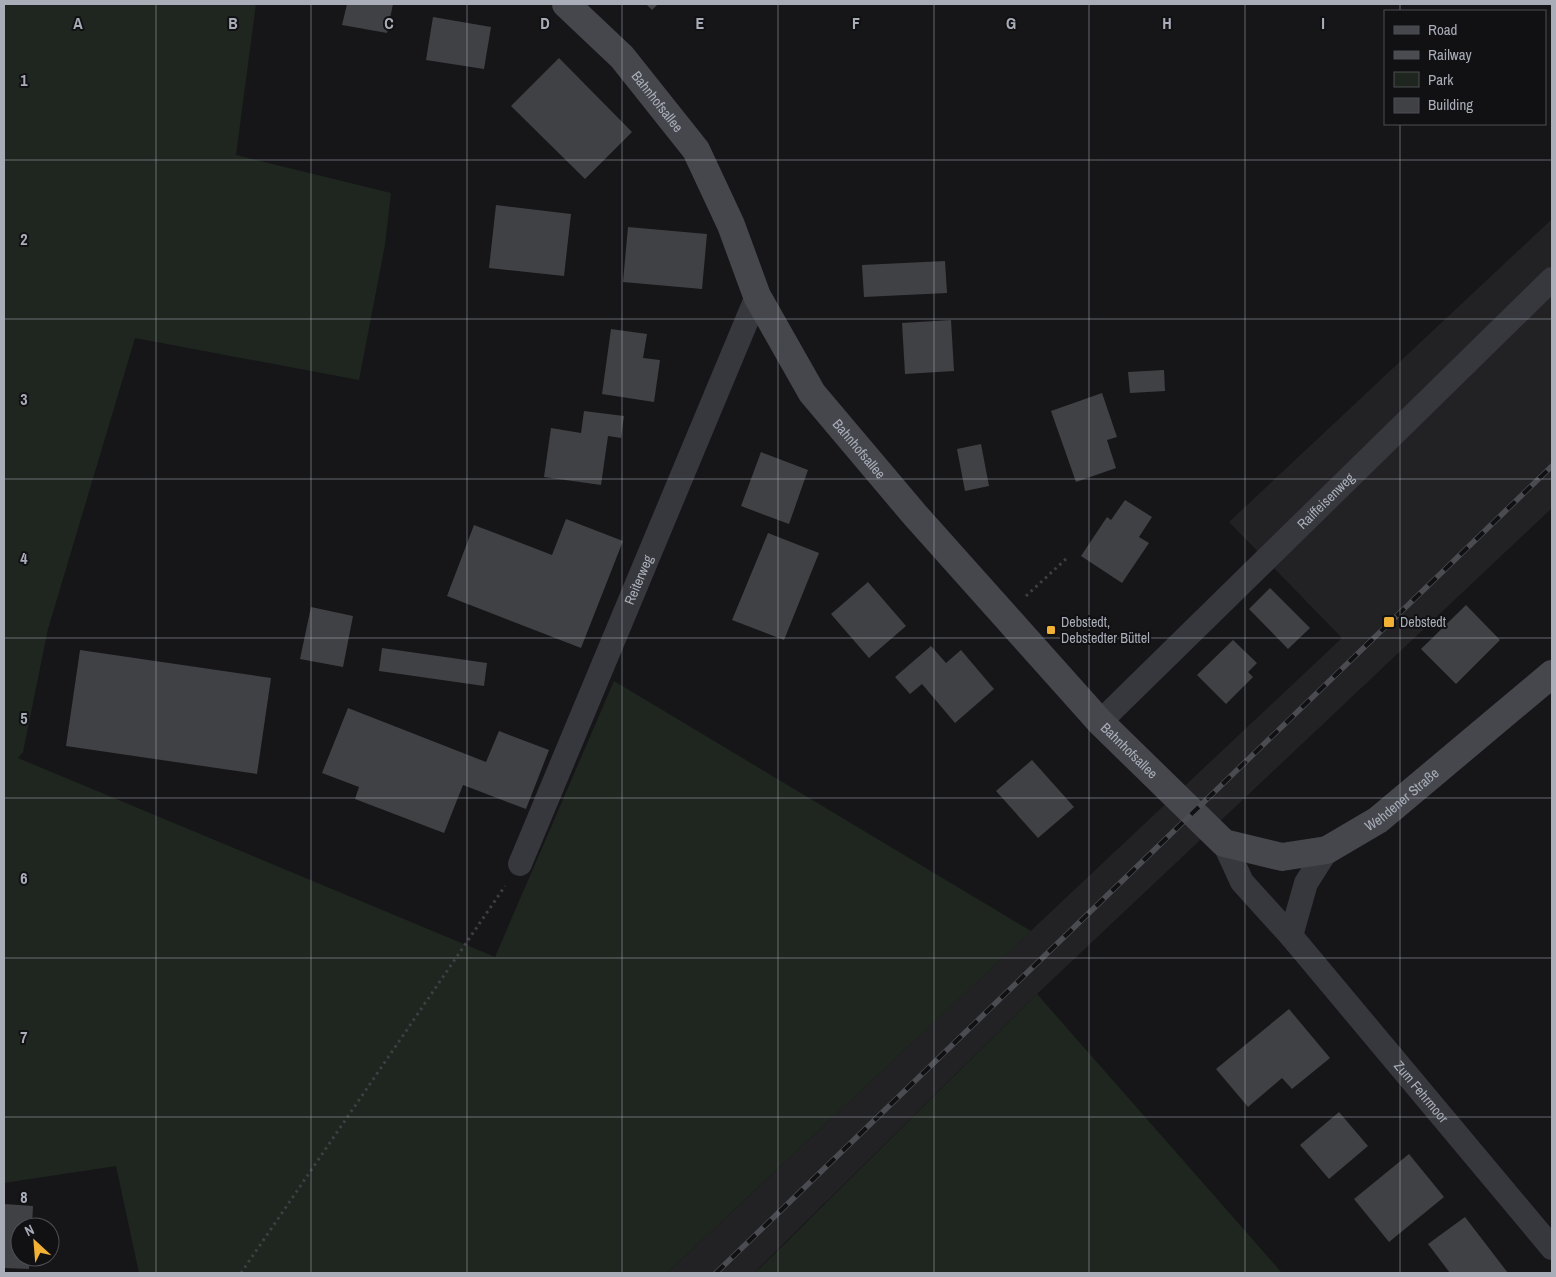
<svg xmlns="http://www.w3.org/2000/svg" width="1556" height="1277" viewBox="0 0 1556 1277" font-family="'Archivo Narrow',sans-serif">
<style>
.built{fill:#222225}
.green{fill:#1e261f}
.building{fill:#404145}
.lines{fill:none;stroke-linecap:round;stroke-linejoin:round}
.path{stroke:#3d3f44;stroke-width:3;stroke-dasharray:2.5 4;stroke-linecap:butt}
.street{stroke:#37383d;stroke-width:24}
.secondary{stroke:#45474d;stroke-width:28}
.rail-casing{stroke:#4a4c52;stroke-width:5.5}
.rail{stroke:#111113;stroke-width:4;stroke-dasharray:11;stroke-linecap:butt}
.grid{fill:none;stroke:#a8adb8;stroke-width:1;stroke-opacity:0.55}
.poi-dot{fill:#f2b134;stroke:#111113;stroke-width:2}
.labels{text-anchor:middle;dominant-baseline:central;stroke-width:4;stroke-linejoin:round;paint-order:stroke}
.street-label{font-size:14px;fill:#a8adb8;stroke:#111113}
.poi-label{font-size:14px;fill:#a8adb8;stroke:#111113;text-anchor:start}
.grid-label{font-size:16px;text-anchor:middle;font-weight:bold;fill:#a8adb8;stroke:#111113;stroke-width:4;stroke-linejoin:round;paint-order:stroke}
</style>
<rect width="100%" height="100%" fill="#161618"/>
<path class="built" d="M1552,219V508L1037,994L754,1273H667L1342,638L1229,522Z"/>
<g class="green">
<path d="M4,4H256L236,155L391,193L385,245L359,380L135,338L48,629L23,752L18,758L495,957L614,681L1031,931L667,1273H139L116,1166L4,1183Z"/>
<path d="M1037,994L1282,1273H754L761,1267Z"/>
</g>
<g class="building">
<path d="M347,4H393L387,33L342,25Z"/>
<path d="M646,4H658L652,10Z"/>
<path d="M433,17L491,27L484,69L426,60Z"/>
<path d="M559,58L632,132L585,179L511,106Z"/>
<path d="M496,205L571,214L564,276L489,268Z"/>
<path d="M628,227L707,234L702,289L623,282Z"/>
<path d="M945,261L947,293L864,297L862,265Z"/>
<path d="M951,320L954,371L905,374L902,323Z"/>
<path d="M611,329L647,334L643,358L660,360L654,402L602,394Z"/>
<path d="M1164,370L1165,391L1130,393L1128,372Z"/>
<path d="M1102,393L1117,437L1107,440L1116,468L1076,482L1051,411Z"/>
<path d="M584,411L624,416L621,438L608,436L601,485L544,477L551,428L581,433Z"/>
<path d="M981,444L989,486L965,491L957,449Z"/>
<path d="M761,452L808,470L789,524L741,506Z"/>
<path d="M1125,500L1152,517L1139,537L1149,543L1122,583L1081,556L1107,517L1111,520Z"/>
<path d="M566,519L623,541L581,648L447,596L474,525L552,555Z"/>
<path d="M768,533L819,553L784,640L732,620Z"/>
<path d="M868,582L906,626L869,658L831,614Z"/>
<path d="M1270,588L1310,628L1288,649L1249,609Z"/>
<path d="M1466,605L1500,640L1456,684L1421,649Z"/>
<path d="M311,607L353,616L343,667L300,659Z"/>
<path d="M1233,640L1257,663L1248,672L1253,677L1226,704L1197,675Z"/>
<path d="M931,646L946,663L961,650L994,689L955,723L922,684L910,694L895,677Z"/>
<path d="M382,648L487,663L484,686L379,671Z"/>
<path d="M80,650L271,678L257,774L66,746Z"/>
<path d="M348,708L486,762L499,731L549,750L526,809L463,785L444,833L355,799L359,787L322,773Z"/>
<path d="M1032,760L1074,807L1038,838L996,791Z"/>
<path d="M1289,1009L1330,1058L1292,1089L1282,1078L1248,1107L1216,1069Z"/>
<path d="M1339,1112L1368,1146L1329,1179L1300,1145Z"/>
<path d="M1409,1154L1444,1197L1389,1242L1354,1199Z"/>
<path d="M4,1204L33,1206L32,1227H20V1257H30L29,1269L4,1268Z"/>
<path d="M1465,1217L1508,1273H1450L1428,1244Z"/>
</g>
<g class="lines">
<g class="path">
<path d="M1026,596L1067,558"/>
<path d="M241,1273L505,886"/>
</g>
<g class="street">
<path id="s1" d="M1100,722L1552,279"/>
<path id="s2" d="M1224,843L1242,882L1291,936L1552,1248"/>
<path id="s3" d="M520,864L757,296"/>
<path d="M1291,936L1306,883L1327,850"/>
</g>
<path class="secondary" id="s4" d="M566,4L622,57L696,150L731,225L757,296L812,393L915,515L1100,722L1224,843L1282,857L1327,850L1378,820L1552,674"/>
<defs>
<path id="rail" d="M716,1273L1552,466"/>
</defs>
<use href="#rail" class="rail-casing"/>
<use href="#rail" class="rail"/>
</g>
<path class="grid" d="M156,4V1273M311,4V1273M467,4V1273M622,4V1273M778,4V1273M934,4V1273M1089,4V1273M1245,4V1273M1400,4V11M1400,124V1273M4,160H1552M4,319H1552M4,479H1552M4,638H1552M4,798H1552M4,958H1552M4,1117H1552"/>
<g class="poi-dot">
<rect x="1383" y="616" width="12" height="12" rx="2.5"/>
<rect x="1046" y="625" width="10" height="10" rx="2.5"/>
</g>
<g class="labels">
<g class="street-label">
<text stroke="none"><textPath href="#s4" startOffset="134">Bahnhofsallee</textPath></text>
<text stroke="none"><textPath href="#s4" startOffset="539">Bahnhofsallee</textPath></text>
<text stroke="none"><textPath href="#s1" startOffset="316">Raiffeisenweg</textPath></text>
<text stroke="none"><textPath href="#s3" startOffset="308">Reiterweg</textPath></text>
<text stroke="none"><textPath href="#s4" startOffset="944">Bahnhofsallee</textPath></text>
<text stroke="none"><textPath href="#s4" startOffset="1272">Wehdener Straße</textPath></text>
<text stroke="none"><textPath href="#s2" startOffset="319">Zum Fehrmoor</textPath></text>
</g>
<g class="poi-label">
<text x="1061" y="622">Debstedt,<tspan x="1061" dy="16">Debstedter Büttel</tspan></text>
<text x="1400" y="622">Debstedt</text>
</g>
</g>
<g class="grid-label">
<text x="78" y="29">A</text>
<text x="233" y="29">B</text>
<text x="389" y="29">C</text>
<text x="545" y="29">D</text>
<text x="700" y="29">E</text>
<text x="856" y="29">F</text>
<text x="1011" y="29">G</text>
<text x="1167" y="29">H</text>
<text x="1323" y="29">I</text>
<text x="24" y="86">1</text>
<text x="24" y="245">2</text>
<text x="24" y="405">3</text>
<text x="24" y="564">4</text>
<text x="24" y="724">5</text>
<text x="24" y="884">6</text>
<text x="24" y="1043">7</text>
<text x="24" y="1203">8</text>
</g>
<rect width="1556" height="1277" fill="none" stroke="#a8adb8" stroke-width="10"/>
<rect x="1384" y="10" width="162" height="115" fill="#111113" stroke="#4d4f55"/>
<rect x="1394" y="26" width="25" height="8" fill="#45474d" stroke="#4d4f55"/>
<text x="1428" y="35" font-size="15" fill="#a8adb8">Road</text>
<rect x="1394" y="51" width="25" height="8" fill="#4a4c52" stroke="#4d4f55"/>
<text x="1428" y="60" font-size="15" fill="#a8adb8">Railway</text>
<rect x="1394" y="72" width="25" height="15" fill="#1e261f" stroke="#4d4f55"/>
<text x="1428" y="85" font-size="15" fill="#a8adb8">Park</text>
<rect x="1394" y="98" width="25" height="15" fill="#404145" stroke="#4d4f55"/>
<text x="1428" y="110" font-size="15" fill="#a8adb8">Building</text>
<g transform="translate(35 1242) rotate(334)"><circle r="24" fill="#111113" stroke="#4d4f55"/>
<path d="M0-4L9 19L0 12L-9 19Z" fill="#f2b134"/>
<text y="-8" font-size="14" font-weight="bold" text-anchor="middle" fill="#a8adb8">N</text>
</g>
</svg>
